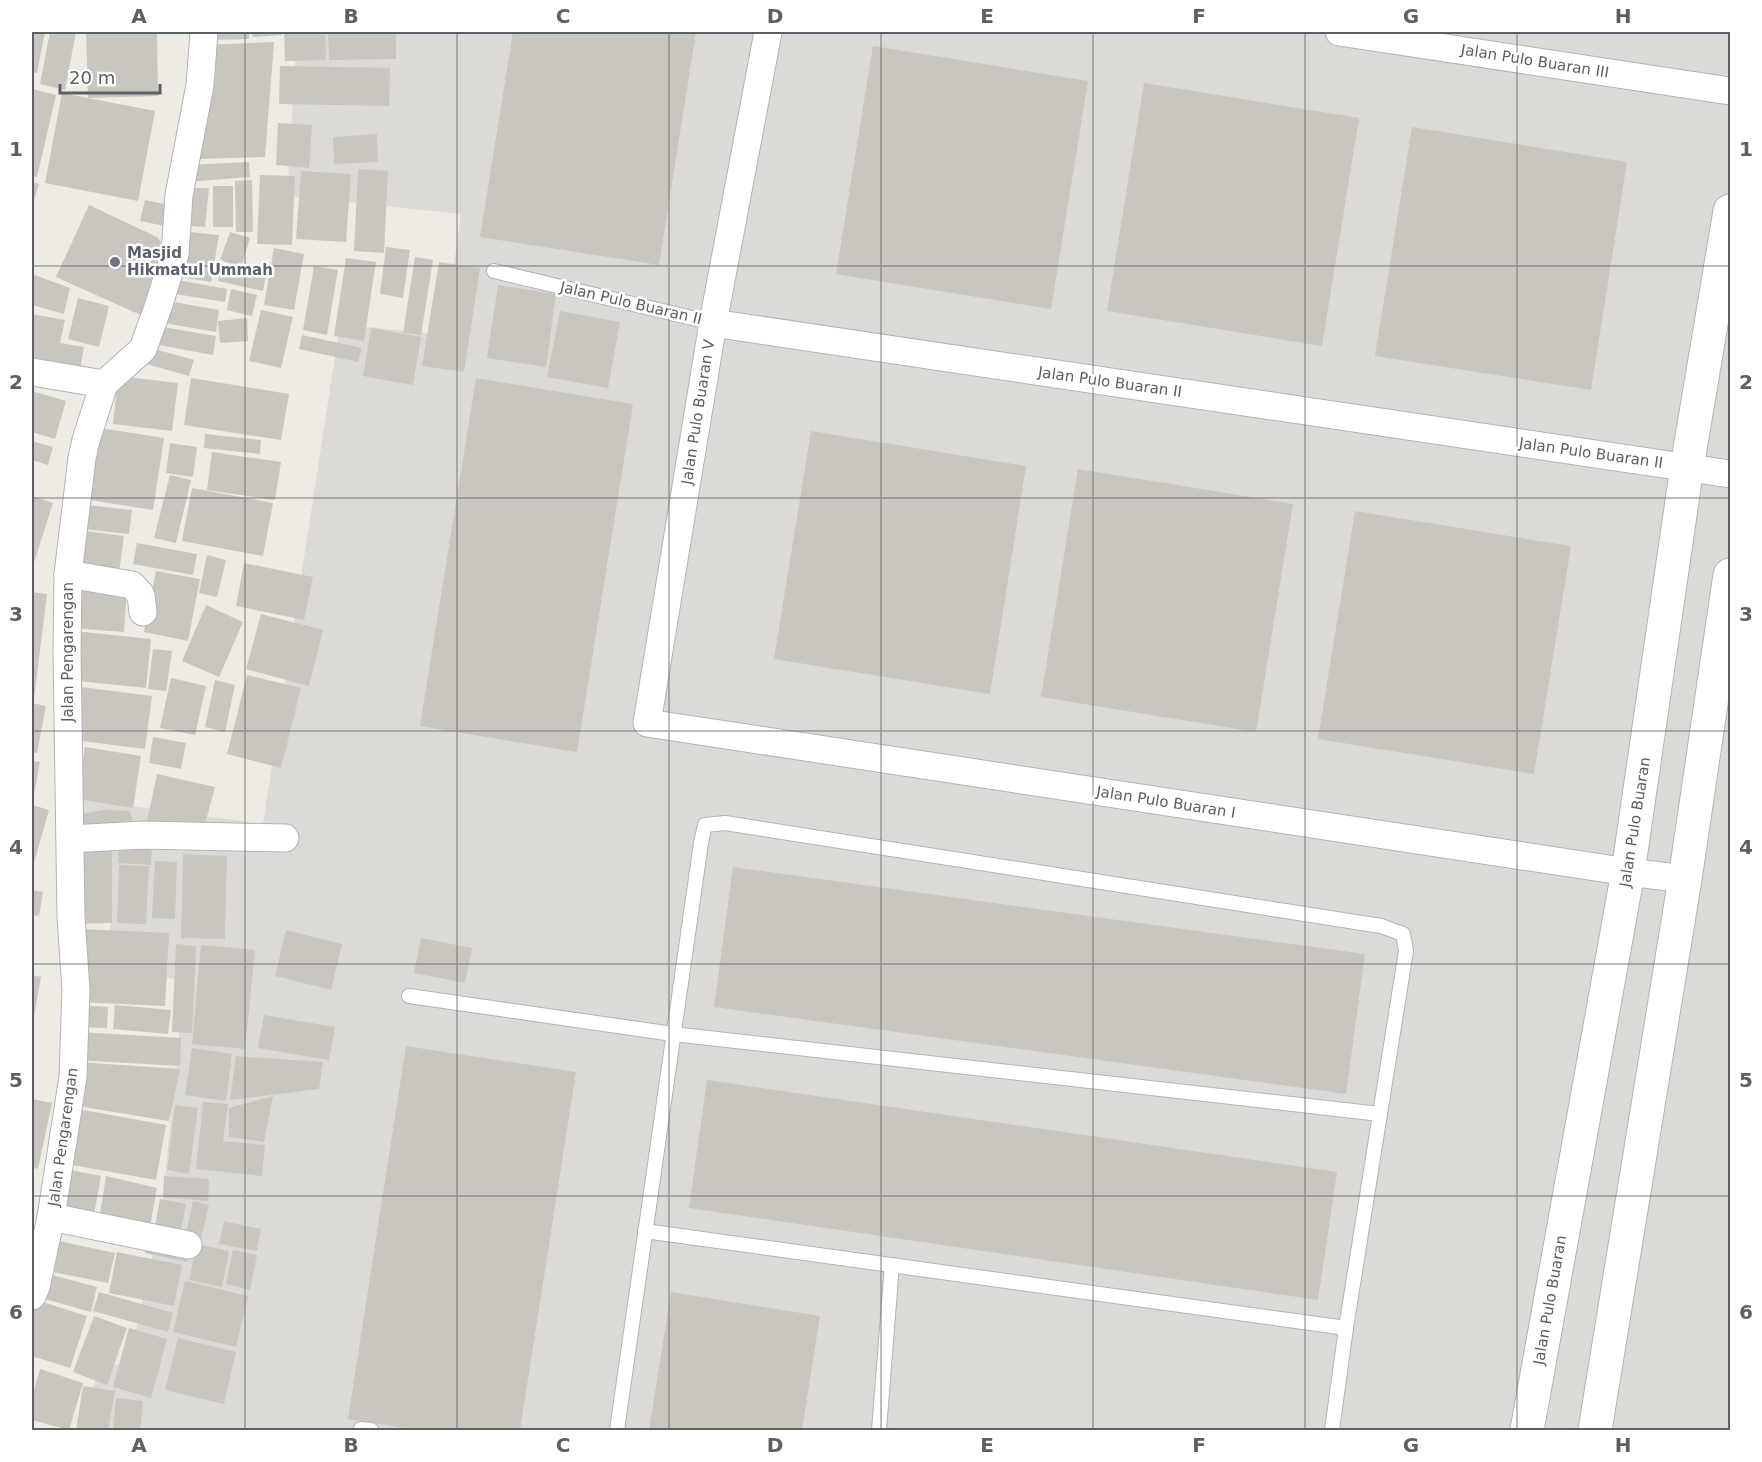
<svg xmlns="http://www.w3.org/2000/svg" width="1762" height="1462" viewBox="0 0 1762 1462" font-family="'DejaVu Sans',sans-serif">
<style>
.industrial{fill:#dcdad6}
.building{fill:#c9c6c0}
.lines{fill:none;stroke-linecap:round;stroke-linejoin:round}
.service-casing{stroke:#b1b4b8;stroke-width:16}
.minor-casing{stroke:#b1b4b8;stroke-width:29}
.tertiary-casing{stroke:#b1b4b8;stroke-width:35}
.service{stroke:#fff;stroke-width:14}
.minor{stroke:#fff;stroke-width:27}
.tertiary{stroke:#fff;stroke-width:33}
.grid{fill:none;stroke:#5c5f63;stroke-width:1.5;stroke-opacity:0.55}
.worship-dot{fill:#6b7280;stroke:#fff;stroke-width:2}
.labels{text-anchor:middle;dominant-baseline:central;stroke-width:5;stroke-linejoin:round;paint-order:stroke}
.street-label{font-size:15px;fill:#5c5f63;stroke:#fff}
.worship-label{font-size:15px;font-weight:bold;fill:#5b616d;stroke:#fff;text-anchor:start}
.neatline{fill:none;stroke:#5c5f63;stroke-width:2}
.grid-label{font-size:20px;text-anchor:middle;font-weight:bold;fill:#5c5f63}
</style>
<rect width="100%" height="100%" fill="#edebe4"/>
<path class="industrial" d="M297,32H1730V1430H84L98,1366L128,1364L161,1219L184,981L111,965L110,901L72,798L263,824L340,324L444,335L461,214L287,196Z"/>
<g class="building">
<path d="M32,32H45L37,73L32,72Z"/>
<path d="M50,32H76L65,90L40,84Z"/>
<path d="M86,32H157L158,96L88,98Z"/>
<path d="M210,32H249V39L211,40Z"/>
<path d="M252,32H282V35L253,37Z"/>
<path d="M284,32H325L326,60L285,61Z"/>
<path d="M328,32H396V59L329,60Z"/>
<path d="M513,32H696L659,265L480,237Z"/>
<path d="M274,42L265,157L198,159L205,45Z"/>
<path d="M873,46L1088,81L1051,309L836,274Z"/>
<path d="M280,66L390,68L389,106L279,104Z"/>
<path d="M1144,83L1359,118L1322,346L1107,311Z"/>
<path d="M32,89L56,95L37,177L32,176Z"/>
<path d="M62,93L155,111L138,201L45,183Z"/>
<path d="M278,123L312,125L309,168L276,165Z"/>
<path d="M1412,127L1627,162L1591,390L1375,356Z"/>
<path d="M377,134L378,162L334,164L333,137Z"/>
<path d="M249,162L250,177L186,182L187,165Z"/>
<path d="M358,169L388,171L384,253L354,251Z"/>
<path d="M301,171L351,174L346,242L296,239Z"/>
<path d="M260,175L295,176L292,245L257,244Z"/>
<path d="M252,180L253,232H236L235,181Z"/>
<path d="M32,182L39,184L32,206Z"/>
<rect x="213" y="186" width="20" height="41"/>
<path d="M183,188H209L205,227L180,225Z"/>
<path d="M145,200L169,205L165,226L140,221Z"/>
<path d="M89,205L157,237L163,245L166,256L145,317L56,277Z"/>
<path d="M181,231L219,235L211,282L174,276Z"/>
<path d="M230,232L250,238L241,267L220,260Z"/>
<path d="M386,247L410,250L403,298L380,294Z"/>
<path d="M274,248L304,254L294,310L264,305Z"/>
<path d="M415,257L433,260L421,335L403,333Z"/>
<path d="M346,258L376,262L364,341L334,336Z"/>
<path d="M439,262L480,268L464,372L422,366Z"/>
<path d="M221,266L266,275L263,291L218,281Z"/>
<path d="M314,266L338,270L327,335L303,330Z"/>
<path d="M32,274L70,288L64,314L32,305Z"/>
<path d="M172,279L227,289L225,302L169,293Z"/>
<path d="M498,285L556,294L546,367L487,358Z"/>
<path d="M231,289L257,295L252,316L227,310Z"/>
<path d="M78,298L109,306L99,347L68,339Z"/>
<path d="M162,300L219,310L216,332L158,322Z"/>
<path d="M261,310L293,317L281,368L249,361Z"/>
<path d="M560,311L620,322L608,388L547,377Z"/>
<path d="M32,314L65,320L60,343L84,347L80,370L32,361Z"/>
<path d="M247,318L248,341L220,343L218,321Z"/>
<path d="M157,326L216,336L213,355L153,344Z"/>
<path d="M371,328L421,337L413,385L363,376Z"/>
<path d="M302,335L362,348L358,362L299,349Z"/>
<path d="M147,347L194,360L189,376L143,363Z"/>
<path d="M118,376L178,383L172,431L113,424Z"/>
<path d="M191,378L289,394L281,440L184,425Z"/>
<path d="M476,378L633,404L577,752L420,726Z"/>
<path d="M32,391L66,401L55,439L32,432Z"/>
<path d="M94,427L164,438L153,510L83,499Z"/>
<path d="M811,431L1026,466L990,694L774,659Z"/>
<path d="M205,434L261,440L260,454L204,448Z"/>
<path d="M32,441L53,447L48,465L32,460Z"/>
<path d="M170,443L197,447L193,477L166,473Z"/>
<path d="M212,452L281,462L275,500L207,490Z"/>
<path d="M1078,469L1293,504L1256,732L1041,697Z"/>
<path d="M170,475L191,480L176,543L154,538Z"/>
<path d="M192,488L273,503L263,556L182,541Z"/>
<path d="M32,496L53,503L32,569Z"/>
<path d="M78,504L132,510L129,534L75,528Z"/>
<path d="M1355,511L1571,546L1534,774L1318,739Z"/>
<path d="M78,530L124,536L119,573L73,567Z"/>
<path d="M137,543L197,554L193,575L133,564Z"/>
<path d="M207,555L226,560L217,597L199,593Z"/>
<path d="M244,563L313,577L304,620L236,606Z"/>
<path d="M156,571L200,579L188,641L144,632Z"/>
<path d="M76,582L127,587L124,632L71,628Z"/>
<path d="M32,592L47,594L34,698H32Z"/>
<path d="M206,605L243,622L219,677L182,661Z"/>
<path d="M261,614L323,630L309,686L246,669Z"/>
<path d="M74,631L151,639L146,688L68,680Z"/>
<path d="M153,649L172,651L166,691L148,689Z"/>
<path d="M247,675L301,688L281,768L227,754Z"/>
<path d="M171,678L206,686L195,735L160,728Z"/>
<path d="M215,680L235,685L225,732L205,727Z"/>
<path d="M81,687L152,696L145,749L74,740Z"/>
<path d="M32,703L46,706L37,753L32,752Z"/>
<path d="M153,737L186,743L181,769L149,763Z"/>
<path d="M85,747L141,756L133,808L77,799Z"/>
<path d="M32,761L40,762L33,800H32Z"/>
<path d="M157,774L215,787L202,835L145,830Z"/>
<path d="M32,805L49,810L32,870Z"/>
<path d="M104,810L130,811L135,830L76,838L72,815Z"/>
<path d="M119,842L152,844L151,865L118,863Z"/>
<path d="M73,844H112V923L73,924Z"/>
<path d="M183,854L227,856L225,939L181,938Z"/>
<path d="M155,861L177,862L175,919L152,918Z"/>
<path d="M119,865L149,866L146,924L117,923Z"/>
<path d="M733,867L1365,954L1346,1094L714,1007Z"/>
<path d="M32,890L43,892L39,916L32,915Z"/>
<path d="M81,929L169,933L165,1006L77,1002Z"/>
<path d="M286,930L342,944L331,990L275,976Z"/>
<path d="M421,938L472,948L465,983L414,973Z"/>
<path d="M176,944L196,946L192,1033L172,1032Z"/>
<path d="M201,945L255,950L245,1049L192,1044Z"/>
<path d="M32,975L41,977L33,1022H32Z"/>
<path d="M79,1005L108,1007L107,1028L78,1027Z"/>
<path d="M115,1005L171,1010L168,1034L113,1029Z"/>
<path d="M264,1015L335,1027L329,1060L258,1048Z"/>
<path d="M78,1032L181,1038L180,1066L76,1060Z"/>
<path d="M406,1046L576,1072L520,1430H418L348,1419Z"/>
<path d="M192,1048L232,1054L226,1101L185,1095Z"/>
<path d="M236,1056L323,1062L319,1089L230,1100Z"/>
<path d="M77,1062L180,1069L169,1121L71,1105Z"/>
<path d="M707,1080L1337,1172L1318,1300L689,1208Z"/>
<path d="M273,1096L264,1142L229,1137V1108Z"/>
<path d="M32,1099L52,1103L38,1169L32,1167Z"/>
<path d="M203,1102L228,1104L223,1141L265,1145L262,1176L196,1169Z"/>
<path d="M175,1105L198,1108L189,1174L167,1170Z"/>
<path d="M72,1108L166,1125L156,1180L61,1163Z"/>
<path d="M70,1170L101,1176L93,1220L60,1214Z"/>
<path d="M106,1176L157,1188L149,1232L99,1220Z"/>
<path d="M164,1176L209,1179L208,1201L163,1197Z"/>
<path d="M160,1199L186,1204L179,1242L153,1237Z"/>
<path d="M193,1201L209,1205L200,1242L185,1238Z"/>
<path d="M224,1221L261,1229L257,1251L219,1244Z"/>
<path d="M54,1240L115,1253L108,1283L48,1271Z"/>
<path d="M148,1242L190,1251L187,1262L145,1253Z"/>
<path d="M197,1244L229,1251L222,1287L189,1280Z"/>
<path d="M233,1250L257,1255L250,1290L226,1284Z"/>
<path d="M117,1252L182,1265L174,1306L109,1293Z"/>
<path d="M41,1272L97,1287L91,1312L34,1296Z"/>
<path d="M185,1281L248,1296L236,1347L173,1332Z"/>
<path d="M99,1292L173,1313L168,1332L93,1311Z"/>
<path d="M671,1292L820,1316L802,1430H649Z"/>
<path d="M33,1299L87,1316L70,1368L32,1356Z"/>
<path d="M94,1316L127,1328L107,1385L73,1372Z"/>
<path d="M129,1328L167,1339L151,1398L113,1387Z"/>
<path d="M178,1338L236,1352L224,1404L165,1390Z"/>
<path d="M40,1369L83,1383L69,1430L32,1420V1397Z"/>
<path d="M83,1386L115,1391L108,1430H76Z"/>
<path d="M116,1398L143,1401L140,1430H113Z"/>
</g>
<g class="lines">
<defs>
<g id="service">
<path d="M494,271L713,323"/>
<path d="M409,996L673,1034L1380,1114L1346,1328"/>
<path d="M645,1231L1346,1328L1332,1430"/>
<path d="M361,1429L371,1430"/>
<path d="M617,1430L701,843L705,825L725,823L1381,926L1403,934L1406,951L1380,1114"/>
<path d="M879,1430L892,1265"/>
</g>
<g id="minor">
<path d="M768,32L713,323L647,723L1628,872L1685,879"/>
<path d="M1339,32L1730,91"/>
<path d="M713,323L1730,474"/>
<path d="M32,372L104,384"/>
<path d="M68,574L132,585L141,595L143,612"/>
<path d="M70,839L143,835L285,838"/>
<path d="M51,1217L188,1245"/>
<path d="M32,1296L36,1287L51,1217L73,1077L76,990L71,917L67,652L68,574L82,458L86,440L104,384L143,349L158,307L175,254L179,195L200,85L204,32"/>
</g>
<g id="tertiary">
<path d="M1527,1430L1628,872L1687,467L1730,211"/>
<path d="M1595,1430L1685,879L1730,575"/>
</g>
</defs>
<use href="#service" class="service-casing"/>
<use href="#minor" class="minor-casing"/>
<use href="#tertiary" class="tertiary-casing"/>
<use href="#service" class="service"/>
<use href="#minor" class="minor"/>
<use href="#tertiary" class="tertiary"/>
</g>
<path class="grid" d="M245,32V1430M457,32V1430M669,32V1430M881,32V1430M1093,32V1430M1305,32V1430M1517,32V1430M32,266H1730M32,498H1730M32,731H1730M32,964H1730M32,1196H1730"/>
<circle class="worship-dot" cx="115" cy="262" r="6"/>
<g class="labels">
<g class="street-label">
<text transform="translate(1535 61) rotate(9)">Jalan Pulo Buaran III</text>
<text transform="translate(631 303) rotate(13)">Jalan Pulo Buaran II</text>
<text transform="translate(1110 382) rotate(8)">Jalan Pulo Buaran II</text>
<text transform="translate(698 412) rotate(-81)">Jalan Pulo Buaran V</text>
<text transform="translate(1591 453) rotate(8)">Jalan Pulo Buaran II</text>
<text transform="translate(68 652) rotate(-90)">Jalan Pengarengan</text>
<text transform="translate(1166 802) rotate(9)">Jalan Pulo Buaran I</text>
<text transform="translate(1635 822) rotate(-81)">Jalan Pulo Buaran</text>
<text transform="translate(63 1137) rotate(-82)">Jalan Pengarengan</text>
<text transform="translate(1550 1300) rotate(-80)">Jalan Pulo Buaran</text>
</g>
<g class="worship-label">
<text x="127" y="253">Masjid<tspan x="127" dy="17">Hikmatul Ummah</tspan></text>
</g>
</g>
<rect width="1762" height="1462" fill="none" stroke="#ffffff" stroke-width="66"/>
<path d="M60 84v9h100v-9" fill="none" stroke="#5c5f63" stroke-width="3"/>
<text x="69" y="84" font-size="18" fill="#5c5f63" stroke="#ffffff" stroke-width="4.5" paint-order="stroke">20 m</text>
<rect x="33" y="33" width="1696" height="1396" class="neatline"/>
<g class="grid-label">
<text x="139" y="23">A</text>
<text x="351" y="23">B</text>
<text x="563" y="23">C</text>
<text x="775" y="23">D</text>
<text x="987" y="23">E</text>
<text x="1199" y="23">F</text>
<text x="1411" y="23">G</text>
<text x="1623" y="23">H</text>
<text x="16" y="156">1</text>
<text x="1746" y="156">1</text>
<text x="16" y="389">2</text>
<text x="1746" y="389">2</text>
<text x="16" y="621">3</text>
<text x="1746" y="621">3</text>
<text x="16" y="854">4</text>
<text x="1746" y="854">4</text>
<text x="16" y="1087">5</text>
<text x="1746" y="1087">5</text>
<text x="16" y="1319">6</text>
<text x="1746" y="1319">6</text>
<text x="139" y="1452">A</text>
<text x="351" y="1452">B</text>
<text x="563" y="1452">C</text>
<text x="775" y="1452">D</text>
<text x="987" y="1452">E</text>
<text x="1199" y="1452">F</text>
<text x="1411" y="1452">G</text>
<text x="1623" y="1452">H</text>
</g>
</svg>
